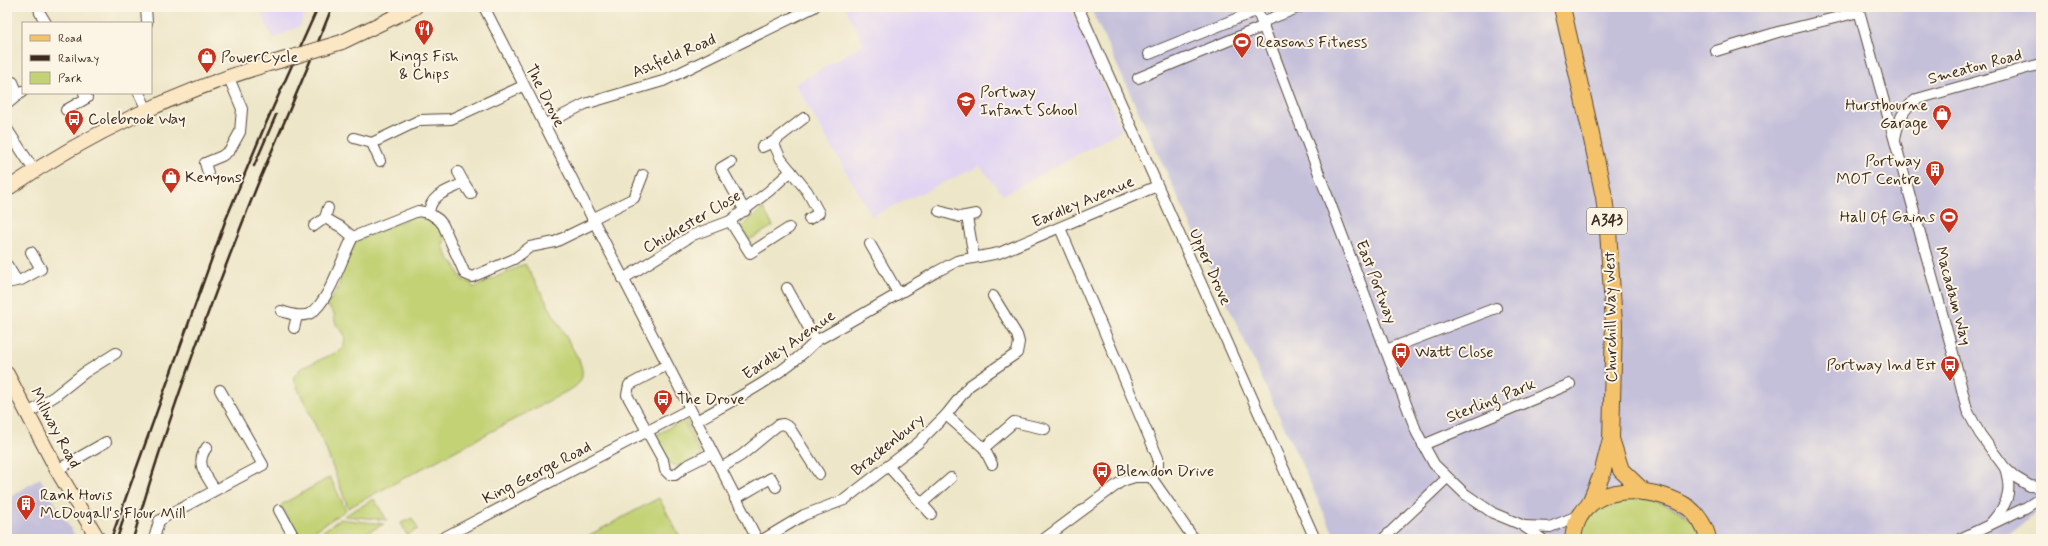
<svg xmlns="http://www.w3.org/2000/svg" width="2048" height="546" viewBox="0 0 2048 546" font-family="Mynerve,sans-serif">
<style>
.built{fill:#e1d4f3}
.industrial{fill:#c5c0da}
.green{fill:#c2d274;stroke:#7e7e49}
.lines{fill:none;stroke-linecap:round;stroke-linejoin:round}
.street-casing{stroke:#564638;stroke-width:12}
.secondary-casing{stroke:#564638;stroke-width:16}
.primary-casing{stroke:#564638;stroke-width:18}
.street{stroke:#fff;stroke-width:10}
.secondary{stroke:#fbe7c3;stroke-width:14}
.primary{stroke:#f4c26a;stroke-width:16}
.rail{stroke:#3b2a1e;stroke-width:2.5}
.secondary-bridge-casing{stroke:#564638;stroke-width:16;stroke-linecap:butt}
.secondary-bridge{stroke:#fbe7c3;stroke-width:14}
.labels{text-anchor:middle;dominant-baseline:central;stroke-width:4;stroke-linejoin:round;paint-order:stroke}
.shield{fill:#fcf5e5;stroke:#75675a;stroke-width:1}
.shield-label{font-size:15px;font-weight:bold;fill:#3b2a1e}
.poi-label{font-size:16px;fill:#3b2a1e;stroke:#fcf5e5;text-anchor:start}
.street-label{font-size:16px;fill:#3b2a1e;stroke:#fcf5e5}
</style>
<rect width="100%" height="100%" fill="#fcf5e5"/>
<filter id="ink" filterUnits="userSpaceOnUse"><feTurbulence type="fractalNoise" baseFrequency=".025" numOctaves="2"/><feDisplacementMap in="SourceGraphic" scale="8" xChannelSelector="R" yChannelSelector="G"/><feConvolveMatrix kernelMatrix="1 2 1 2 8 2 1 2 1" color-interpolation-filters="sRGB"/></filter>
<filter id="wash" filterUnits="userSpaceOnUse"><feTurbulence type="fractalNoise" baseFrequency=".012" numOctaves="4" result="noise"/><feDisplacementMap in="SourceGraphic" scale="16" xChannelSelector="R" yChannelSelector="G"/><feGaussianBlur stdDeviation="0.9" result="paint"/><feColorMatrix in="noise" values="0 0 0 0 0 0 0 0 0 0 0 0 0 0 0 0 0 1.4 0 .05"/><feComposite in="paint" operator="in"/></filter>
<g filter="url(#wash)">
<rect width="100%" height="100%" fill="#ede6c8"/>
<g class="built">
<path d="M258,7H308L300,26L273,39Z"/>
<path d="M845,7H1070L1122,130L1003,195L980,166L872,216L795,84L864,44Z"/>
</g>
<g class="industrial">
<path d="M1090,7H2041V509L2004,539H1336Z"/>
<path d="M40,478L77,539H7V499Z"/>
</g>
<g class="green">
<path d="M763,208L773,226L749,240L741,227Z"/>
<path d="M416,215L434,219L445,238L443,246L450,261L453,262L462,280L471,283L473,288L525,264L579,360C584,372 584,381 573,388L348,508L324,444L293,378L301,368L340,351L344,346L345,336C339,324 335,330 334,313L327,305C331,297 343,287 339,276L356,241Z"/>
<path d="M687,418L690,419L705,448L703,454L685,420Z"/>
<path d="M681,421L685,424L701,456L679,466C664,466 660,447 655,436Z"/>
<path d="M330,477L346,510L302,539L296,535L281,505Z"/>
<path d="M1637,497C1670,506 1686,507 1702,539H1578L1586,518L1609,500Z"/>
<path d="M659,498L681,539H582Z"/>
<path d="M374,499L387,520L344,516Z"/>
<path d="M412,518L418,529L407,535L401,523Z"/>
<path d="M340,519L384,524L362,535L364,539H312Z"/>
</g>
</g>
<g filter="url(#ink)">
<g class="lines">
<defs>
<g id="street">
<path d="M39,7L40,13L46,23"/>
<path d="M146,7L147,23"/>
<path d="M484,7L757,539"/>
<path d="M1078,7L1315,539"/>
<path d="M1256,7L1417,433L1434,464L1465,494L1493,513L1522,525L1542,539"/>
<path d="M1858,7L1953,353L1967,410L1980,434L2005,468L2015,477L2030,486L2041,487"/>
<path d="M1262,22L1300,7"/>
<path d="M1716,51L1778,32L1859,12"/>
<path d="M1149,54L1258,10"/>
<path d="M1138,78L1264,26"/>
<path d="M13,82L18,94"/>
<path d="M139,93L147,110"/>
<path d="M7,104L23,91"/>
<path d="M66,110L87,98L84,93"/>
<path d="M804,118L773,142L781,159L807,191L819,213L809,219"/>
<path d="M544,125L585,104L663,81L814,7"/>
<path d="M7,129L34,170"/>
<path d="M354,138L372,143"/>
<path d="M1895,139C1898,122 1902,109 1917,99L2041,64"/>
<path d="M762,147L773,142"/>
<path d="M380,161L372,143L420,120L451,119L523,86"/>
<path d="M731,162L721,168L745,211"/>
<path d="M458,172L464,183"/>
<path d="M208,173L205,163L222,156L230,150L240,132L242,109L229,78"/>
<path d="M328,208L325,218L341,227L353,237"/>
<path d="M939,211L960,217L976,214"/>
<path d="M429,213L439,220L443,225L465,274L472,277L514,259L530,247L555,242L594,223"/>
<path d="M967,217L974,257"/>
<path d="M592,219L634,198L643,175"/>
<path d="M730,221L750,253L789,228"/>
<path d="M314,226L325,218"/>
<path d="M1060,228L1158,458V469L1151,477L1194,539"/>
<path d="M870,244L898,293"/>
<path d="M7,265L17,281"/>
<path d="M623,279L693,235L730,221L769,191L791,171"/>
<path d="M7,283L21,280L41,269L31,252"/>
<path d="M787,288L816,341"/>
<path d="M281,311C291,314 302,318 311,313C329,302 342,257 353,237L418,211L429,213C430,194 450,190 464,183L471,194"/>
<path d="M294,328L297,316"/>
<path d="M1386,350L1496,308"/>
<path d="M667,365L629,385L627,395L663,460L665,470L670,475H675L686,466L712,453"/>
<path d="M27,414L55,396L84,373L116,353"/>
<path d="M946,415L984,448L992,464"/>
<path d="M696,421C739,397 782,376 816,341L938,271L957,261L999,253L1157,186"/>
<path d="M1423,445L1570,384"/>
<path d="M207,447C194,464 206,474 215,490"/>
<path d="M984,448L1014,422L1045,429"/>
<path d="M888,466L931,514"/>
<path d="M721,468L742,455L778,425L783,424L789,427L819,474"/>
<path d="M57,470L106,442"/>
<path d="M735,499L771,478L776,487"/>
<path d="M921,504L951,478"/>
<path d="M279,510L295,539"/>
<path d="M1990,524C2007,505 2013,493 2005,468"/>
<path d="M1524,526L1550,527L1580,515"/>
<path d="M154,539L159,521L165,517L263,465L220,390"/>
<path d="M441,539L690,409"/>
<path d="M764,539L804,515L844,500L918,443L946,415L969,386L1017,353L1019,342L1017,335L993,296"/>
<path d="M1044,539L1122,481L1135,477H1151"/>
<path d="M1383,539L1447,478"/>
<path d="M1960,539L2025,508L2041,498"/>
</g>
<g id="secondary">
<path d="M342,42L415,7"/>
<path d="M7,189C87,134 186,87 279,61"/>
<path d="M7,374L57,470L98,539"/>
</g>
<g id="primary">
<path d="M1562,7L1589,125L1604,197L1608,230L1614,324L1611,439L1621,470L1644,492"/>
<path d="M1589,505L1602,474L1611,439"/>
<path d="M1573,539C1574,531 1576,522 1580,516C1601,481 1660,488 1689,508C1698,515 1706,528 1708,539"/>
</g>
</defs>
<use href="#street" class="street-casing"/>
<use href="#secondary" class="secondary-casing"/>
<use href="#primary" class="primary-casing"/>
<use href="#street" class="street"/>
<use href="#secondary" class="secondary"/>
<use href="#primary" class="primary"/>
<g class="rail">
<path d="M254,166L276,115"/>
<path d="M111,539L226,219L263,130L318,7"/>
<path d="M117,539L126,511"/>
<path d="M133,539C167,419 211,301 257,186C282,126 309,67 332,7"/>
</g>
<defs>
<path id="secondary-bridge" d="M279,61L342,42"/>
</defs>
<use href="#secondary-bridge" class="secondary-bridge-casing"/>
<use href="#secondary-bridge" class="secondary-bridge"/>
</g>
</g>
<defs>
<symbol id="restaurant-pin" viewBox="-11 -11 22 30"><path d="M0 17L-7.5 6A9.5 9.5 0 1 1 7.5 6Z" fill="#c8321e" stroke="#fcf5e5"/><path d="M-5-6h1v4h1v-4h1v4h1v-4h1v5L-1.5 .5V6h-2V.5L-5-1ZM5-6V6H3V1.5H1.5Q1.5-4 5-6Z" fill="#fff"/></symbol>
<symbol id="stadium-pin" viewBox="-11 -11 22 30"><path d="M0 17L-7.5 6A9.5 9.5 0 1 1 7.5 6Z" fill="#c8321e" stroke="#fcf5e5"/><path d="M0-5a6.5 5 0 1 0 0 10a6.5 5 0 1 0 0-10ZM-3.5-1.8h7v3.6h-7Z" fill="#fff"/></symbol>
<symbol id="shop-pin" viewBox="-11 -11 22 30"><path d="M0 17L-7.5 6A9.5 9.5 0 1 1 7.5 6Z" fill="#c8321e" stroke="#fcf5e5"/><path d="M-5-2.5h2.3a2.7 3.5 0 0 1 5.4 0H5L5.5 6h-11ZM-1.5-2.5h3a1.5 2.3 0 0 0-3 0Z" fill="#fff"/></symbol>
<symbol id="school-pin" viewBox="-11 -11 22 30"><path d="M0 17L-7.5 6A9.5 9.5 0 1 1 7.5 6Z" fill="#c8321e" stroke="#fcf5e5"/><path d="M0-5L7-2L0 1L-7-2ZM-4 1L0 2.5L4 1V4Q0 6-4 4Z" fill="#fff"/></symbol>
<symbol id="bus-pin" viewBox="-11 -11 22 30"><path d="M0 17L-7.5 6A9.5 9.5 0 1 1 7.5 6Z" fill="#c8321e" stroke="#fcf5e5"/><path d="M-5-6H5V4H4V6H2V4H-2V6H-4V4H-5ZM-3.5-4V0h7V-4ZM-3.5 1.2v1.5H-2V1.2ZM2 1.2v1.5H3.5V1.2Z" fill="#fff"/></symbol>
<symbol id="building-pin" viewBox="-11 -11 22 30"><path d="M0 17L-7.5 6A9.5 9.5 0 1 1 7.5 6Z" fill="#c8321e" stroke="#fcf5e5"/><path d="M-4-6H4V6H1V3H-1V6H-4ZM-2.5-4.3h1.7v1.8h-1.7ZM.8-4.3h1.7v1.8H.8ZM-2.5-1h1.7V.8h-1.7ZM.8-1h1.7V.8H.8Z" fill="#fff"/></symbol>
</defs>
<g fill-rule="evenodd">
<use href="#restaurant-pin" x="413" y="18" width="22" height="30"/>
<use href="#stadium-pin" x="1231" y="31" width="22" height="30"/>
<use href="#shop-pin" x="196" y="46" width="22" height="30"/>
<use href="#school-pin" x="955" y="90" width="22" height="30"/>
<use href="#shop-pin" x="1931" y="103" width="22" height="30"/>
<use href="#bus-pin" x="63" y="108" width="22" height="30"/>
<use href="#building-pin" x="1924" y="159" width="22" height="30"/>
<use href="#shop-pin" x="160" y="166" width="22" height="30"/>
<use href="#stadium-pin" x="1938" y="206" width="22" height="30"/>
<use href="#bus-pin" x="1390" y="341" width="22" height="30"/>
<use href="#bus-pin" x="1939" y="354" width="22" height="30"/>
<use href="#bus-pin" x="652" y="388" width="22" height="30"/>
<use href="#bus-pin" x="1091" y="460" width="22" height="30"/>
<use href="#building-pin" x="15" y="493" width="22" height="30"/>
</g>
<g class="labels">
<rect class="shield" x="1587" y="208" width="40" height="26" rx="3"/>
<g class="shield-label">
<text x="1607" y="221">A343</text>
</g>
<g class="poi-label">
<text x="1256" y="42">Reasons Fitness</text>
<text x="424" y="56" text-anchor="middle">Kings Fish<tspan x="424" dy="18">&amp; Chips</tspan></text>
<text x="221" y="57">PowerCycle</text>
<text x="980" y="92">Portway<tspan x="980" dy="18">Infant School</tspan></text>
<text x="1928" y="105" text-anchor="end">Hurstbourne<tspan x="1928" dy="18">Garage</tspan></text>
<text x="88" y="119">Colebrook Way</text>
<text x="1921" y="161" text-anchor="end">Portway<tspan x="1921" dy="18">MOT Centre</tspan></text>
<text x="185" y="177">Kenyons</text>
<text x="1935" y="217" text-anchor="end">Hall Of Gains</text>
<text x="1415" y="352">Watt Close</text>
<text x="1936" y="365" text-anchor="end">Portway Ind Est</text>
<text x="677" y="399">The Drove</text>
<text x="1116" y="471">Blendon Drive</text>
<text x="40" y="495">Rank Hovis<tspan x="40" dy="18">McDougall's Flour Mill</tspan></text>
</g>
<g class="street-label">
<text transform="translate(674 56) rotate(-23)">Ashfield Road</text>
<text transform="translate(1975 67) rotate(-15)">Smeaton Road</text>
<text transform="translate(545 96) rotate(63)">The Drove</text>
<text transform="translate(1083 202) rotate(-23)">Eardley Avenue</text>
<text transform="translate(692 222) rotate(-30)">Chichester Close</text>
<text transform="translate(1210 267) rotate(66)">Upper Drove</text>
<text transform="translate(1376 282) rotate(69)">East Portway</text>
<text transform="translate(1953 296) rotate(75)">Macadam Way</text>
<text transform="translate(1611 317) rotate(-91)">Churchill Way West</text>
<text transform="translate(789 345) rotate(-35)">Eardley Avenue</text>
<text transform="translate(1491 401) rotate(-22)">Sterling Park</text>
<text transform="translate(55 428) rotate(62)">Millway Road</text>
<text transform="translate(888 445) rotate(-39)">Brackenbury</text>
<text transform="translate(537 473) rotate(-27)">King George Road</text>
</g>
</g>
<rect width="2048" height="546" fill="none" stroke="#fcf5e5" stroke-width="24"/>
<rect x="22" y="22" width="130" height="72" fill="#fcf5e5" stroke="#afa495"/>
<rect x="30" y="35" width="20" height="6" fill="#f4c26a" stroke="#afa495"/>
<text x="58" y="42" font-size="12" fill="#3b2a1e">Road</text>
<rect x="30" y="55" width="20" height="6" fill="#3b2a1e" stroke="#afa495"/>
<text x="58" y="62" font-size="12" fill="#3b2a1e">Railway</text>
<rect x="30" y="72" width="20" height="12" fill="#c2d274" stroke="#afa495"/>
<text x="58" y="82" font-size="12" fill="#3b2a1e">Park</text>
</svg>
